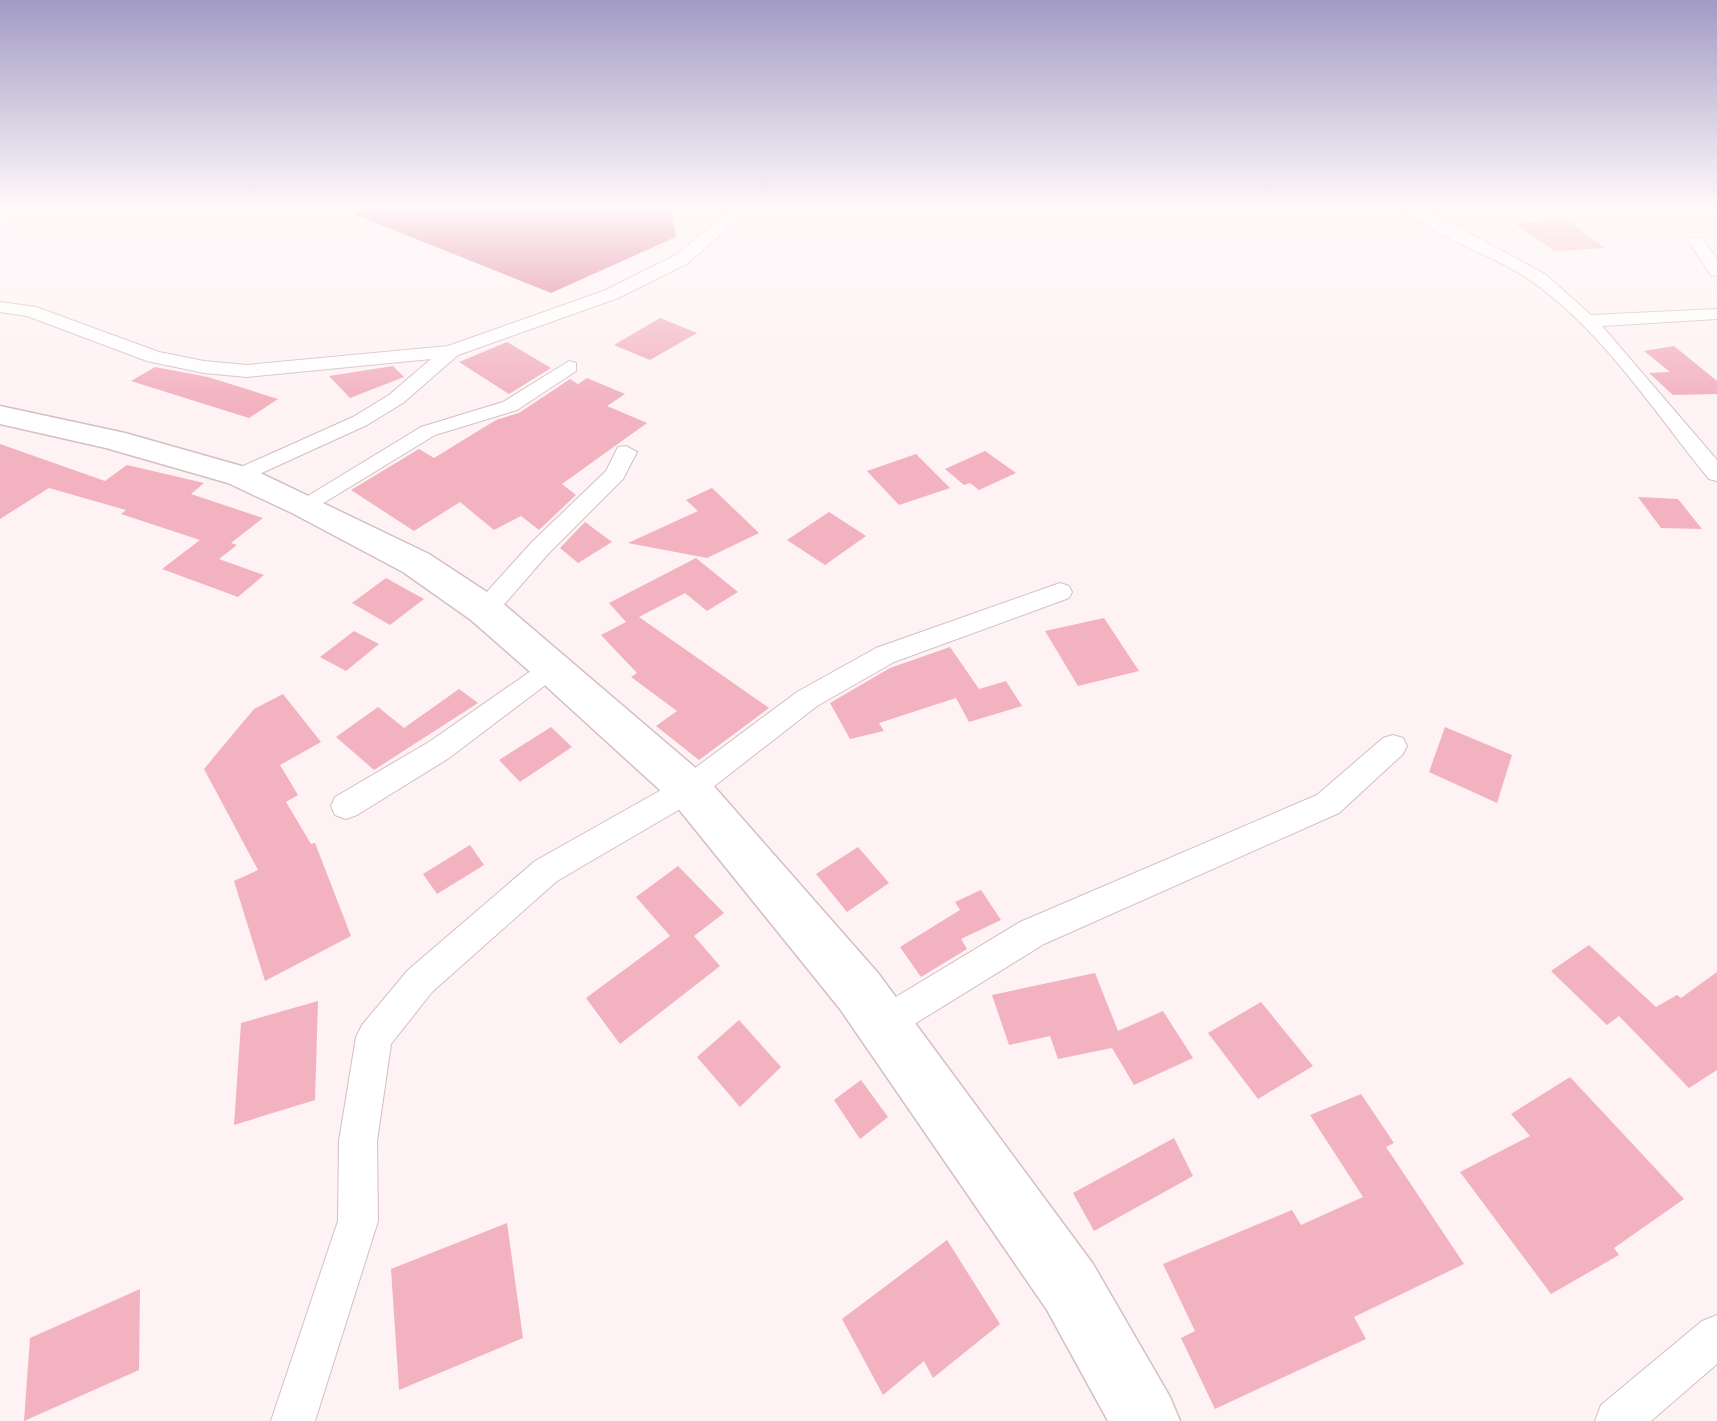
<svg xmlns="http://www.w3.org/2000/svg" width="1717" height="1421" viewBox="0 0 1717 1421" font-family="Ubuntu,sans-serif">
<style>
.water{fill:#da758f}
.building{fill:#f2b2c0}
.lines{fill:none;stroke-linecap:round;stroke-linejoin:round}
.street-casing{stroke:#d4bfc3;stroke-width:2}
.primary-casing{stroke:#d4bfc3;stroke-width:3}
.street{fill:#fff;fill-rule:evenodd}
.primary{fill:#fff;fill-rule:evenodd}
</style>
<rect width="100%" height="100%" fill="#fef2f4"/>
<path class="water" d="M364,206H670L676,237L551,293L356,215Z"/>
<g class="building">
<path d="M1565,218L1605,248L1555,251L1515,224Z"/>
<path d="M660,318L697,333L650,360L614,345Z"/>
<path d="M507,342L551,368L509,394L459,362Z"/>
<path d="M1674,346L1717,381V394L1673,395L1649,373L1670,372L1644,351Z"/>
<path d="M393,366L404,377L350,398L329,376Z"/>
<path d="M155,367L208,377L278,399L249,418L131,381Z"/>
<path d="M587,378L625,394L607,406L647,423L562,484L576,495L539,530L521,516L494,530L460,502L414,531L351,490L419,449L434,458L496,420L519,413L570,379L578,384Z"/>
<path d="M0,444L105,481L127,465L204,483L191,494L263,518L231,543L237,545L219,559L264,575L238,597L162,569L200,540L121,514L126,510L49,488L0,519Z"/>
<path d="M985,451L1016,473L979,490L970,483L964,485L945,469Z"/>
<path d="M916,454L950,488L899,505L867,471Z"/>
<path d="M712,488L759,533L707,558L628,543L698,511L686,500Z"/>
<path d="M1638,497L1678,499L1702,529L1661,528Z"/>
<path d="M829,512L866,536L825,565L787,540Z"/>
<path d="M585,522L612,542L578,563L560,548Z"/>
<path d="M696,558L738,592L707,611L685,593L639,617L769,708L699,760L656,726L677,711L631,677L637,673L601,635L626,622L609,603Z"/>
<path d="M386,578L424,599L390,625L352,603Z"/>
<path d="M1104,618L1139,671L1078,686L1045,631Z"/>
<path d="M354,631L379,644L346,671L320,657Z"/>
<path d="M950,647L979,689L1006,681L1022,706L969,722L956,698L879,723L884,731L850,739L830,703L890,668Z"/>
<path d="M459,689L478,703L374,770L336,737L378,707L404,728Z"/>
<path d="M283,694L321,742L280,765L298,795L286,802L311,844L315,843L351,936L265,981L234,881L258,870L204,769L254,709Z"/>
<path d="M551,727L572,747L520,782L499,760Z"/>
<path d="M1445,727L1512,755L1497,803L1429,772Z"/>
<path d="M470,845L484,865L437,894L423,874Z"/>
<path d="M858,847L889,883L847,912L816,874Z"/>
<path d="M678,866L724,913L694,936L720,966L620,1044L586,998L670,936L636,897Z"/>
<path d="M981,890L1001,920L961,939L967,949L921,977L900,947L960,910L955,902Z"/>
<path d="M1589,945L1656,1007L1677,995L1681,998L1717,972V1070L1689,1088L1619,1016L1607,1025L1551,971Z"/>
<path d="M1095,973L1118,1031L1163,1011L1193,1058L1134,1085L1112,1048L1058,1059L1050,1036L1009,1045L992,995Z"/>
<path d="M318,1001L315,1100L234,1125L241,1023Z"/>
<path d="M1261,1002L1313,1066L1258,1099L1208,1033Z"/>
<path d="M739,1020L781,1067L740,1107L697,1057Z"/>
<path d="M1570,1077L1684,1199L1614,1248L1619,1255L1551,1294L1460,1172L1530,1136L1511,1114Z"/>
<path d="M861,1080L888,1117L860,1139L834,1100Z"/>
<path d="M1361,1094L1394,1143L1386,1147L1464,1264L1354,1317L1366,1339L1215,1409L1181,1338L1195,1331L1163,1264L1292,1210L1301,1225L1363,1197L1310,1115Z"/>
<path d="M1174,1138L1193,1176L1094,1231L1073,1193Z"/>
<path d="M507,1223L523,1338L399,1390L391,1269Z"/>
<path d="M947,1240L1000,1324L933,1378L924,1361L883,1395L842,1319Z"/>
<path d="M140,1289L139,1370L24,1421L30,1338Z"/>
</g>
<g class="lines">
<defs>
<g id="street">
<path d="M19,206H39L0,226V215Z"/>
<path d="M735,206H753L688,263L618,298L458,355L403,403L367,425L240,483L229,476L232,471L353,417L389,395L431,359L247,377L204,373L147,361L27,316L0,312V302L36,307L159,352L204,361L247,365L448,346L606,290L676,255Z"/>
<path d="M1399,206H1419L1545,274L1591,315L1717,309V319L1602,326L1717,460V481L1709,479C1655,413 1604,333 1534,283C1493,253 1436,240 1399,206Z"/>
<path d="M1690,238H1702L1717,259V276L1711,275L1688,241Z"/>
<path d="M569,361L576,363V371L517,410L435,435L312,510H296L293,505L421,427L503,402Z"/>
<path d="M626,446L637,452L623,479L548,554L494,616H476L472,610L476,604L532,542L606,471L618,447Z"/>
<path d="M1060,583L1069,586L1072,592L1069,598L894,662L817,706L699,798L557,881L432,992L391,1044L377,1141L378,1221L315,1421H271L338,1221L339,1141L356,1037L362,1025L408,970L535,861L679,780L797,692L876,648Z"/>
<path d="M551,657L560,660L564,667L560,674L449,758L357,815L346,819L335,815L331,806L335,797L429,742Z"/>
<path d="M1393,735L1403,738L1407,746L1403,754L1339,813L1044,944L895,1036L883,1041L871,1036L866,1024L871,1012L1020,922L1317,795L1383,738Z"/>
<path d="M1717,1315V1364L1651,1421H1595L1601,1405L1702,1321Z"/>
</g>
<path id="primary" d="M0,406L125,433L252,469L429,554L499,600L705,776L878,973L1093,1264L1170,1397L1180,1421H1108L1047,1310L840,1009L673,802L537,678L471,620L403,572L292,513L228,483L106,448L0,424Z"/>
</defs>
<use href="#street" class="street-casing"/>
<use href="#primary" class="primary-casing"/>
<use href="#street" class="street"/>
<use href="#primary" class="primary"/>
</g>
<linearGradient id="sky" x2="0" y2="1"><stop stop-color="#a29bc4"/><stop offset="0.51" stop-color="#fff9fa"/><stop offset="1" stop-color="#fff9fa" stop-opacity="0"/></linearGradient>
<rect width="1717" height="405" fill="url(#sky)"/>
</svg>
